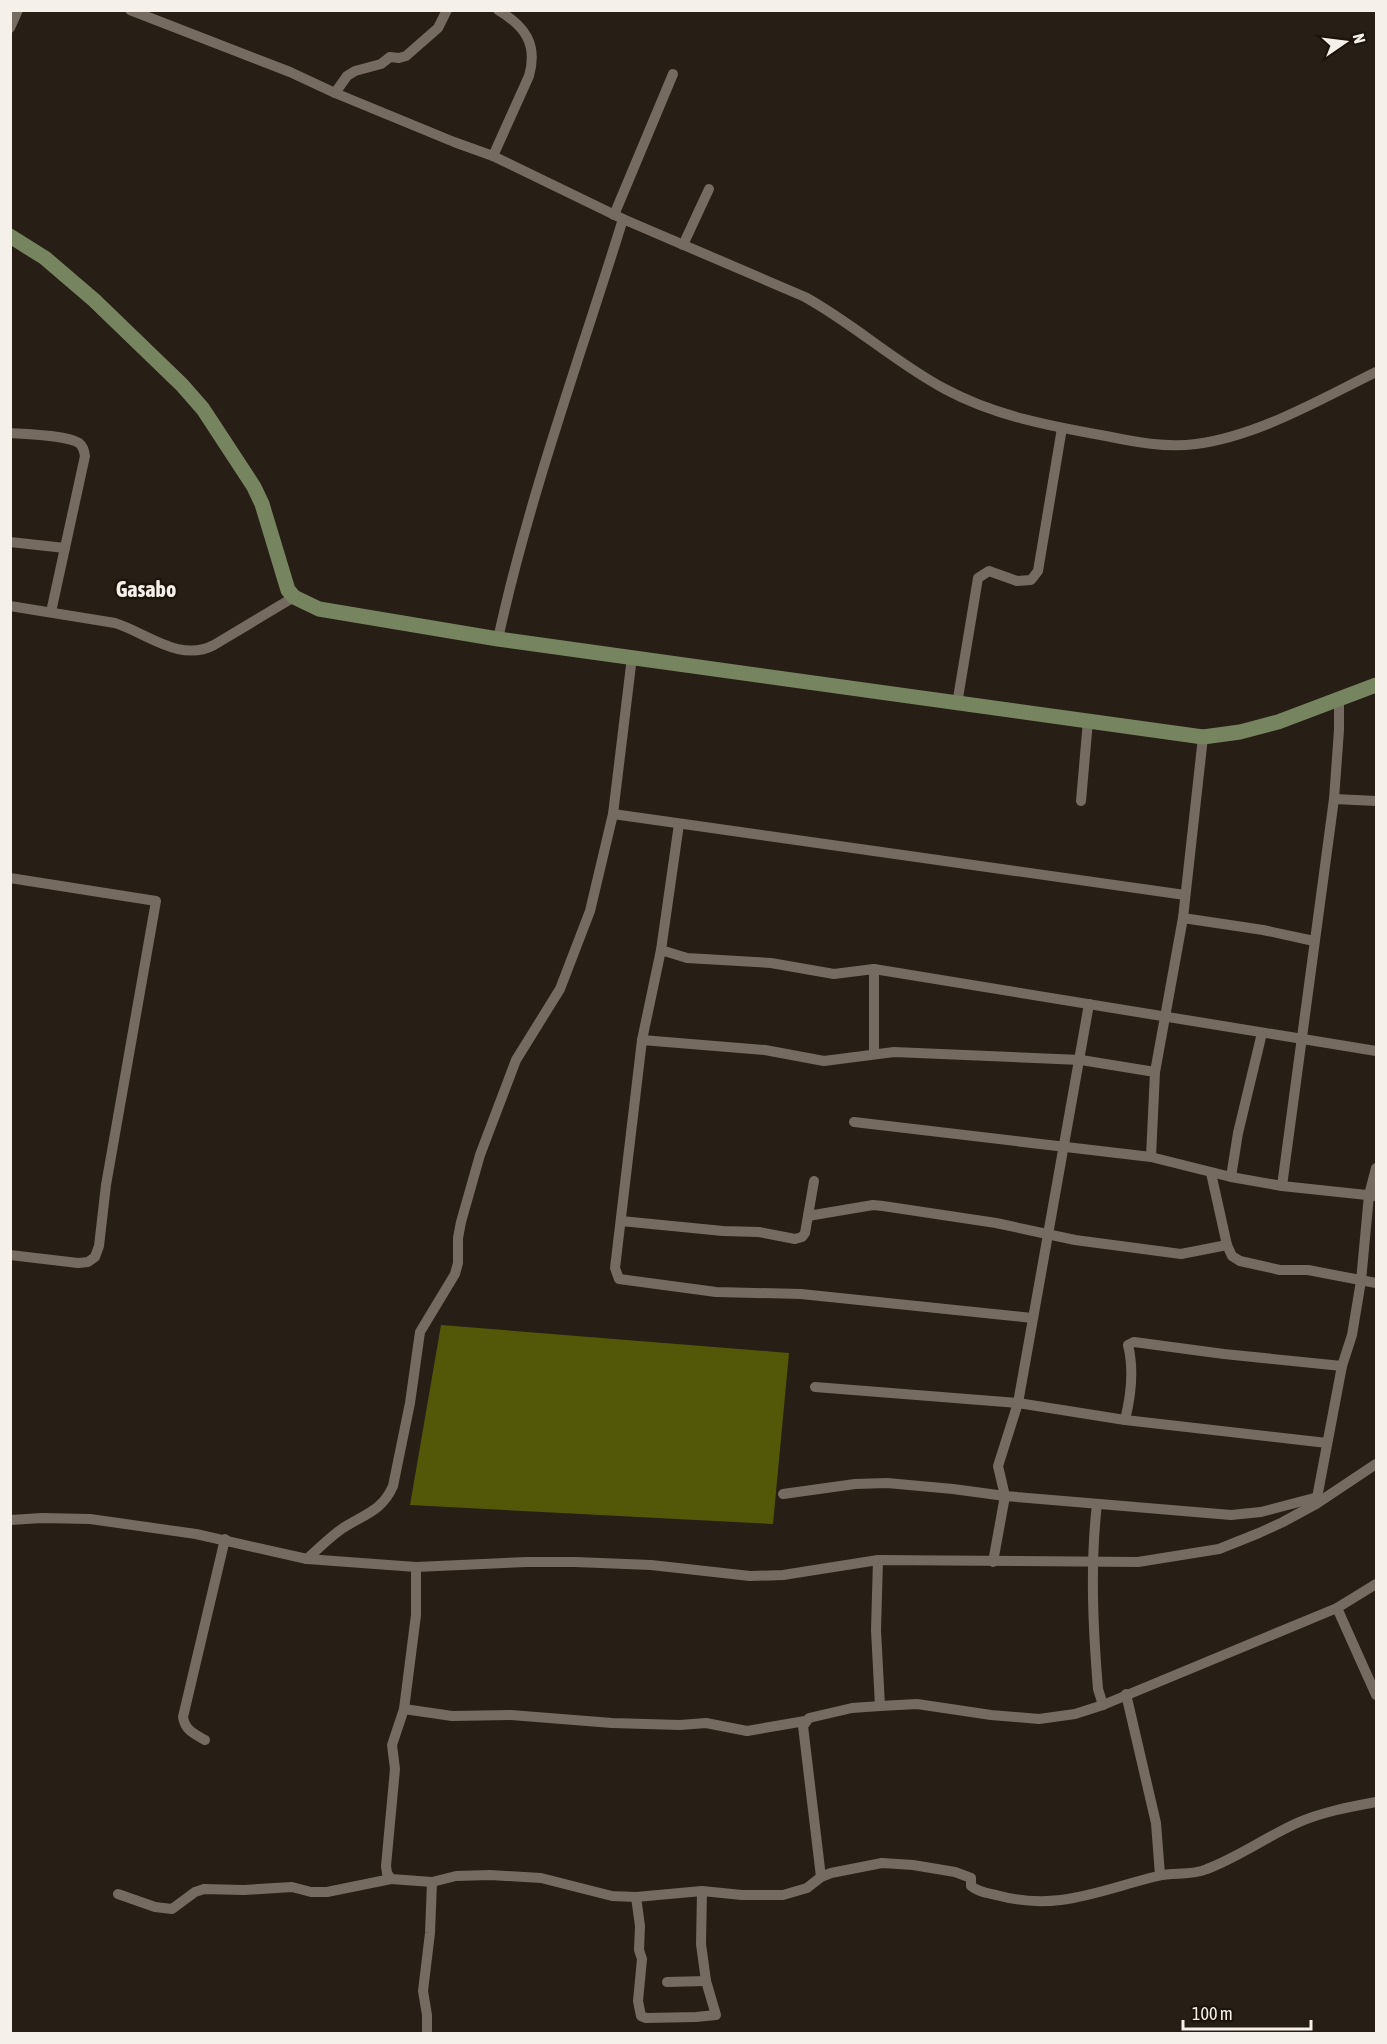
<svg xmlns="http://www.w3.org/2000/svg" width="1387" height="2044" viewBox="0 0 1387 2044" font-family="'Asap Condensed',sans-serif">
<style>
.forest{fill:#535809}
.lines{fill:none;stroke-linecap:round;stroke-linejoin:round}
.street{stroke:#756b60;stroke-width:10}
.secondary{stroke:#76845f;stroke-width:15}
.labels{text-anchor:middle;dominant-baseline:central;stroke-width:5;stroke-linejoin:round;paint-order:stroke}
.district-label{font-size:22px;font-weight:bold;fill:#f6f0ea;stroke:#1d150c}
</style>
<rect width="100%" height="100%" fill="#271e15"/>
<path class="forest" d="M441,1325L789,1353L773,1524L410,1505Z"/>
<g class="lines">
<g class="street">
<path d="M130,10L290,72L335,93L454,142L493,156L623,219L805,297C854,324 896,363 945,389C995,416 1050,426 1106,436C1135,442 1166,448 1196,444C1258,436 1321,399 1376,372"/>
<path d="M10,28L18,10"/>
<path d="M335,93L347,76L355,71L381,64L390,57L399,58L406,56L438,28L447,10"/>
<path d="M493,156L529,76C538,44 525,26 498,10"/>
<path d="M614,215L673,74"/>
<path d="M683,245L709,189"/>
<path d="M10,433C26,434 67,435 79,443C83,446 84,450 85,456L51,612"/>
<path d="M10,542L65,548"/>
<path d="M10,606L115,623C147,633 180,663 214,645L294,597"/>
<path d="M498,639C529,496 580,358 623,219"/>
<path d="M957,704L978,578L989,571L1017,581L1031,580L1038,571L1062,428"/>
<path d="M1334,799L1376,801"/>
<path d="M1081,801L1088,721"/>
<path d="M613,814L1185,895"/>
<path d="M679,824L661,950L642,1040L615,1268L619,1279L716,1292L801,1294L1032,1318"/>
<path d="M10,878L156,901L106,1185L99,1246L95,1257L88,1262L78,1263L10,1255"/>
<path d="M1183,918L1263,930L1314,941"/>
<path d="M661,950L687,958L771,963L834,974L874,969L1376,1051"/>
<path d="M642,1040L765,1050L824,1061L894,1052L1081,1060L1155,1072"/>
<path d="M874,1054V969"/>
<path d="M854,1122L1151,1157L1231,1177L1282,1186L1376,1196"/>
<path d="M1151,1157L1155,1072L1183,918L1203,737"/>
<path d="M1211,1173L1227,1245"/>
<path d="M1231,1177L1238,1133L1262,1033"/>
<path d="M1282,1186L1334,799L1339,730V699"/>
<path d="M808,1216L873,1205L883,1206L996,1223L1075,1240L1181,1254L1227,1245L1232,1256L1240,1261L1280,1270H1308L1376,1283"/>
<path d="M621,1221L723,1231L759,1232L795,1239L802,1237L805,1233L814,1181"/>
<path d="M815,1387L1018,1403L1125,1420L1327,1443"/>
<path d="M1125,1420C1131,1396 1134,1369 1128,1345L1134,1342L1224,1354L1342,1366"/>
<path d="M783,1494L855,1484L887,1483L953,1489L1005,1496L1231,1515L1261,1512L1318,1497"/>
<path d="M1316,1503L1342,1366L1352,1335L1361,1281L1369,1195L1376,1168"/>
<path d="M1097,1504C1090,1565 1093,1628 1098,1689L1103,1705"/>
<path d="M10,1520L42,1518L90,1519L196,1534L307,1559L416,1567L527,1562H575L651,1565L750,1576L783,1575L878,1560L1138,1562L1219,1549L1259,1533L1283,1522L1316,1504L1376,1464"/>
<path d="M307,1559C319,1548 330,1537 343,1528C365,1514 382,1511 393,1486L410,1403L420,1332L455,1274L458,1263V1238L461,1222L480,1155L516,1060L560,989L590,911L613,814L632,657"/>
<path d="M878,1560L876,1630L880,1706"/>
<path d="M993,1562L1005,1496L998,1466L1018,1403L1089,1004"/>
<path d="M416,1567V1615L404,1709L392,1745L395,1769L386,1866L387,1873L391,1879L432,1882L456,1876L490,1875L541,1878L612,1896L636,1897L702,1891L742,1895H783L807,1888L821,1877L831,1873L882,1863L913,1865L955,1872L971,1878V1886C978,1892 987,1893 996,1895C1058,1912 1099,1890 1158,1876C1174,1872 1191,1876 1207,1869C1239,1857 1266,1837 1297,1823C1322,1812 1349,1807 1376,1802"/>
<path d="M1337,1608L1376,1695"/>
<path d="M1126,1694L1156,1823L1160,1875"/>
<path d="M404,1709L452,1716L511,1715L612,1723L680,1725L706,1723L747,1731L805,1721"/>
<path d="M205,1740C194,1734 185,1730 183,1717L225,1539"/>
<path d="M821,1877L803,1726L809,1718L852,1708L880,1706L917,1704L991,1715L1039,1719L1075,1714L1103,1705L1337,1608L1376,1584"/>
<path d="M118,1894L155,1907L172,1909L195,1892L204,1889L244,1890L292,1887L311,1892H327L391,1879"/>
<path d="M636,1897L640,1926L639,1950L642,1959L638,2001L641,2016L646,2018L696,2017L716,2015L706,1981L701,1944L702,1891"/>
<path d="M667,1982L706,1981"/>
<path d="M427,2034V2015L423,1991L430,1933L432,1882"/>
</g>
<path class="secondary" d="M10,236L45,258L94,300L182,385L203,409L254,487L262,504L288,590L294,597L319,609L498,639L1203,737L1240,732L1278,722L1376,685"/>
</g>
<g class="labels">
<g class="district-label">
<text x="146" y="589">Gasabo</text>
</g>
</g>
<rect width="1387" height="2044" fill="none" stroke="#f6f0ea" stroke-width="24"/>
<g transform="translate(1345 42) rotate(76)" stroke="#1d150c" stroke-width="4.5" paint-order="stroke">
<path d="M0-4.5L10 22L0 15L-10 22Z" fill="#f6f0ea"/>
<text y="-9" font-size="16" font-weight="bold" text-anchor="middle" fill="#f6f0ea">N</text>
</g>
<path d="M1183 2020v9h128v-9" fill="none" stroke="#f6f0ea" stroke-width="3"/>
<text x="1192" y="2020" font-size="18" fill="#f6f0ea" stroke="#1d150c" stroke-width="4.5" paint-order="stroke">100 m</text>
</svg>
